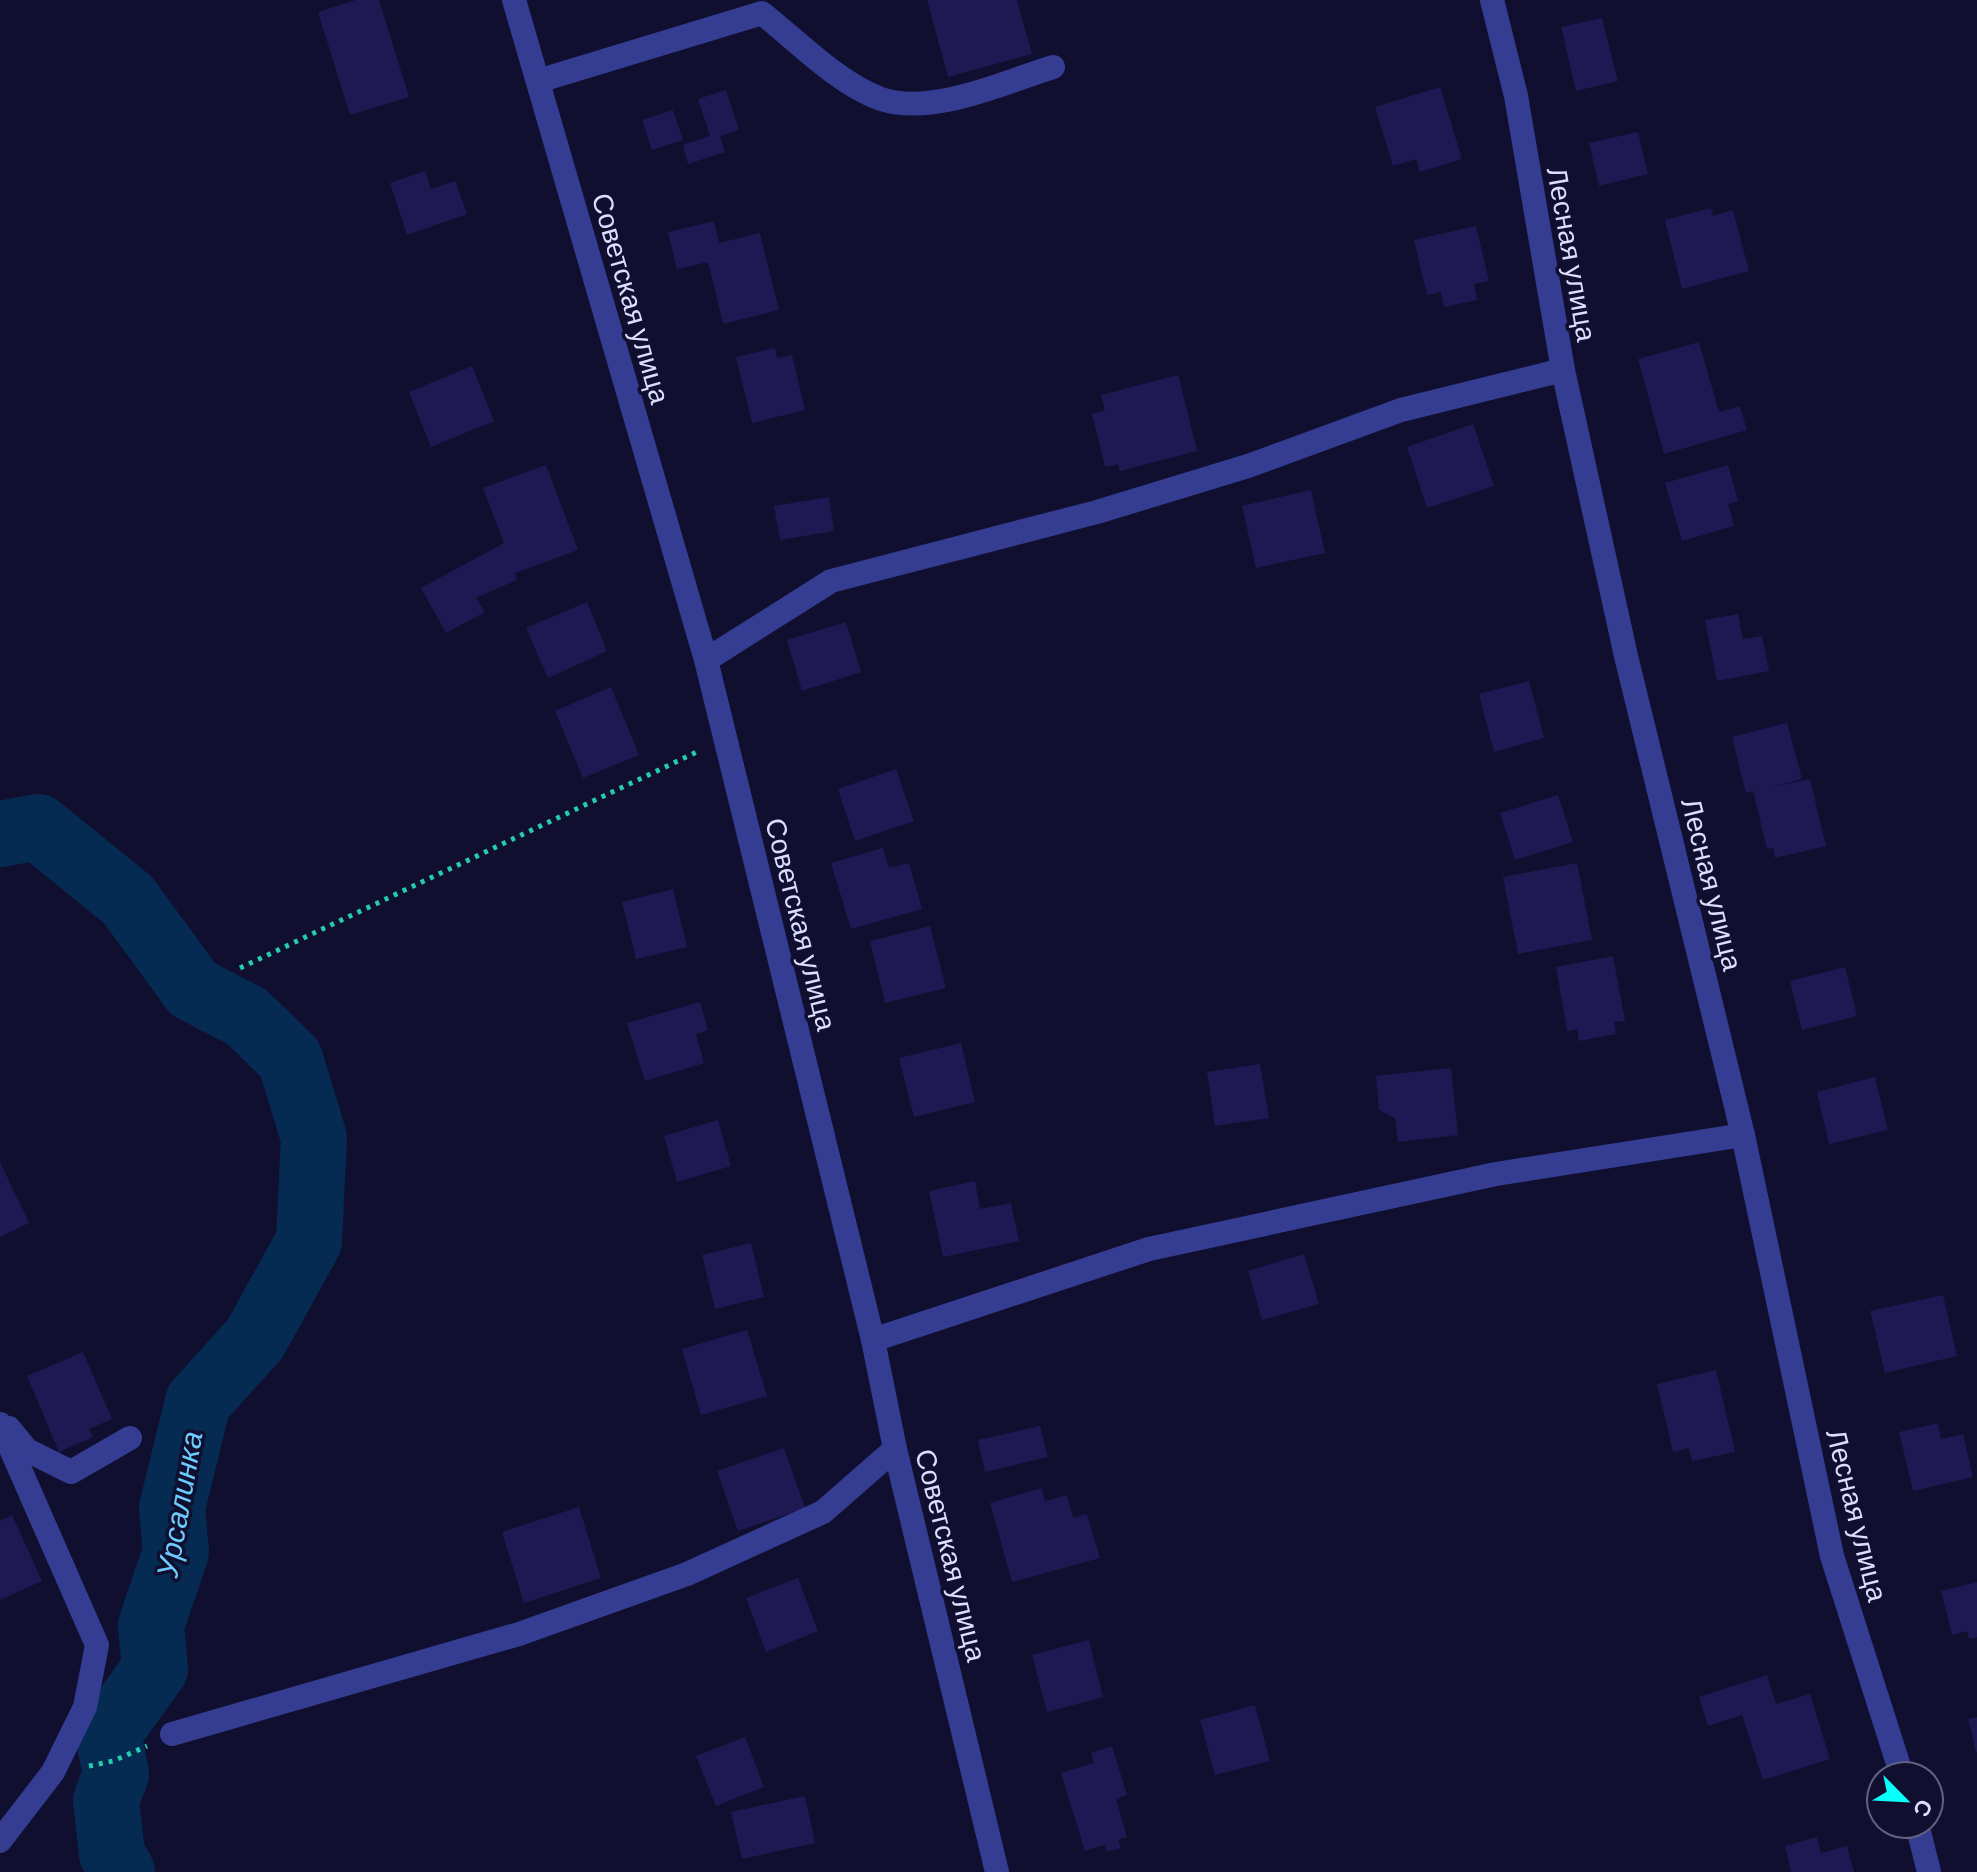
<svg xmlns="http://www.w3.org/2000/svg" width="1977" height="1872" viewBox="0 0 1977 1872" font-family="Barlow,sans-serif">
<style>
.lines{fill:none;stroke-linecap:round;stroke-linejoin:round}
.river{stroke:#052b52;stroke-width:66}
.building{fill:#1e1952}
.path{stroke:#24cdad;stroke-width:5;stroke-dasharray:4 6;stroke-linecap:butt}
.minor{stroke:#353d93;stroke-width:24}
.labels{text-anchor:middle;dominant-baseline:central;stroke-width:7;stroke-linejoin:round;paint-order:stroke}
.street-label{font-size:28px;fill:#ddf;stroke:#110f2f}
.water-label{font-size:30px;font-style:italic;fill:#6bcdff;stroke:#110f2f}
</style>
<rect width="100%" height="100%" fill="#110f2f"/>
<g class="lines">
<path class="river" d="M0,834L38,827L128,900L193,989L247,1017L290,1059L314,1138L309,1241L255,1339L198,1402L172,1508L176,1552L151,1625L155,1669L108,1734L116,1774L106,1800L112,1854L122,1872"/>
</g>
<g class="building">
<path d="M356,0H379L409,97L350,115L318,12Z"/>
<path d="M927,0H1017L1032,54L948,77Z"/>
<path d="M1602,18L1618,81L1576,91L1561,27Z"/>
<path d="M1440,87L1462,159L1420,172L1416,159L1393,166L1375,107Z"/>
<path d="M726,90L739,130L720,136L725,152L688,164L683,145L710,136L698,99Z"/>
<path d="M673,110L683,140L652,150L642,120Z"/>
<path d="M1638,132L1648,174L1599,186L1589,143Z"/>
<path d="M425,171L431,189L455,181L467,214L407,235L390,183Z"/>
<path d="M1711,208L1713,216L1733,210L1749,271L1682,289L1665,220Z"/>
<path d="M714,221L719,243L760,233L779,310L723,324L708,262L677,269L668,232Z"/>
<path d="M1476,226L1489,281L1474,284L1477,300L1444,307L1441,292L1427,295L1414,240Z"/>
<path d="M1699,342L1719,412L1740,406L1747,430L1664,454L1638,359Z"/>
<path d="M775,348L777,358L792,355L805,410L752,423L736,357Z"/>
<path d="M472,366L494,421L431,447L409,392Z"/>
<path d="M1178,375L1197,451L1120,471L1118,464L1105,467L1092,414L1105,410L1101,395Z"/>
<path d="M1473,424L1494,486L1427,508L1407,447Z"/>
<path d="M546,465L578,550L515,573L517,580L476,598L485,612L446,633L421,588L504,543L483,488Z"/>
<path d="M1728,465L1738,501L1728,504L1734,526L1682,541L1665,483Z"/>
<path d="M1311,490L1325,553L1256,568L1242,506Z"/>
<path d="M829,497L834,531L780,540L774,506Z"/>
<path d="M587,602L607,651L548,678L526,628Z"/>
<path d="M1738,614L1743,639L1762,636L1769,671L1717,681L1705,620Z"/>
<path d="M846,622L861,672L802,691L787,640Z"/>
<path d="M1529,681L1544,738L1494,752L1479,694Z"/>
<path d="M611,687L639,755L583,778L555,711Z"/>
<path d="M1787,723L1802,779L1769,788L1810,779L1826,846L1775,858L1773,848L1767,849L1753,791L1746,793L1732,737Z"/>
<path d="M896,769L914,821L855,841L838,789Z"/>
<path d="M1558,795L1573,842L1515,860L1500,813Z"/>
<path d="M883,848L889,868L909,863L922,909L851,929L831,863Z"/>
<path d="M1577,863L1592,940L1518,954L1503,877Z"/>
<path d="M673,889L687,947L636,959L622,902Z"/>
<path d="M930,926L946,988L885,1003L870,941Z"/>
<path d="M1613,956L1625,1021L1614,1022L1616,1034L1579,1041L1577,1029L1567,1031L1556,967Z"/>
<path d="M1845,967L1857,1016L1802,1030L1790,981Z"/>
<path d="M700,1002L708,1030L696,1034L704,1063L645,1081L627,1023Z"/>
<path d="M961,1043L975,1102L914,1117L899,1058Z"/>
<path d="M1260,1064L1269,1118L1215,1126L1207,1072Z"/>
<path d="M1451,1068L1458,1135L1398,1142L1395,1118L1379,1110L1376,1076Z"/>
<path d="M1875,1077L1888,1130L1829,1144L1817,1092Z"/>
<path d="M718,1120L731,1166L677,1182L664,1136Z"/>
<path d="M0,1162L29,1223L0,1237Z"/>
<path d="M975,1181L980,1209L1011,1203L1019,1241L943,1257L929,1191Z"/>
<path d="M751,1243L764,1297L715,1309L702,1255Z"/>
<path d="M1304,1254L1319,1304L1262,1320L1248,1271Z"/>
<path d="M1943,1295L1957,1356L1885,1373L1870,1311Z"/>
<path d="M747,1330L767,1396L701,1415L682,1349Z"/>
<path d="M83,1352L112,1419L89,1429L93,1437L59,1452L27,1376Z"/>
<path d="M1716,1370L1735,1452L1692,1461L1689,1448L1673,1452L1657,1384Z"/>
<path d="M1938,1423L1941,1439L1963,1434L1973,1477L1913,1491L1899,1432Z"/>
<path d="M1040,1426L1048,1457L985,1472L978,1440Z"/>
<path d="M784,1448L805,1508L738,1531L717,1471Z"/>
<path d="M1042,1488L1045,1501L1067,1495L1073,1518L1087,1514L1100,1558L1012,1582L990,1503Z"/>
<path d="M579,1507L601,1578L524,1603L502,1532Z"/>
<path d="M12,1515L42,1581L0,1600V1521Z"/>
<path d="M798,1578L818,1631L766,1652L746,1598Z"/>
<path d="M1977,1582V1637L1969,1639L1967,1631L1952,1635L1941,1591Z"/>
<path d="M1089,1640L1103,1697L1047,1712L1032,1655Z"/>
<path d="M1767,1675L1776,1704L1810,1694L1830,1759L1763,1780L1742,1715L1708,1726L1699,1697Z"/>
<path d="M1255,1705L1270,1761L1215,1775L1200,1720Z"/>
<path d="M1977,1717V1752H1976L1968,1719Z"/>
<path d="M745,1737L764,1787L716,1806L696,1756Z"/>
<path d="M1112,1746L1127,1795L1116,1799L1127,1837L1118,1840L1121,1848L1107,1852L1105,1845L1085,1851L1061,1773L1094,1763L1091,1753Z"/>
<path d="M805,1796L815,1843L742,1859L731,1812Z"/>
<path d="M1817,1837L1821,1853L1847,1846L1854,1872H1791L1785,1846Z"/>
</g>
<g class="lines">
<g class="path">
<path d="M240,968L699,751"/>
<path d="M89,1766L113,1761L147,1746"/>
</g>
<g class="minor">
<path d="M514,0L706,660L873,1340L895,1449L997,1872"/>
<path d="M1492,0L1516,96L1563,370L1626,656L1743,1135L1832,1556L1902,1776"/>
<path d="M538,81L762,13C797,41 839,84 881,99C932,116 1005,82 1053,67"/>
<path d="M706,660L831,581L1097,512L1248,466L1401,410L1563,370"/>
<path d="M873,1340L1149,1249L1496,1174L1743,1135"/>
<path d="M0,1424L97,1645L85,1707L53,1772L0,1841"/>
<path d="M9,1428L27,1450L71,1472L130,1438"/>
<path d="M172,1734L519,1634L687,1574L823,1512L895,1449"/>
<path d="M1917,1824L1929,1872"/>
</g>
</g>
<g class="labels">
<g class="street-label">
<text transform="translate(1573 254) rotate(80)">Лесная улица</text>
<text transform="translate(632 298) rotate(74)">Советская улица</text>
<text transform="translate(1713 884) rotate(76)">Лесная улица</text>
<text transform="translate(802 924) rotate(76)">Советская улица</text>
<text transform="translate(1858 1515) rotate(76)">Лесная улица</text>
<text transform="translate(952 1555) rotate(76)">Советская улица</text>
</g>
<g class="water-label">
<text transform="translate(178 1504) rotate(-80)">Урсалинка</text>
</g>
</g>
<g transform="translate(1905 1800) rotate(114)"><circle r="38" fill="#110f2f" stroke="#636182" stroke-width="2"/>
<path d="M0-6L14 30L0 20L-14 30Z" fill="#09fff9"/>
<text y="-12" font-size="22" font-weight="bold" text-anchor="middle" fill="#ddddff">С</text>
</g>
</svg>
